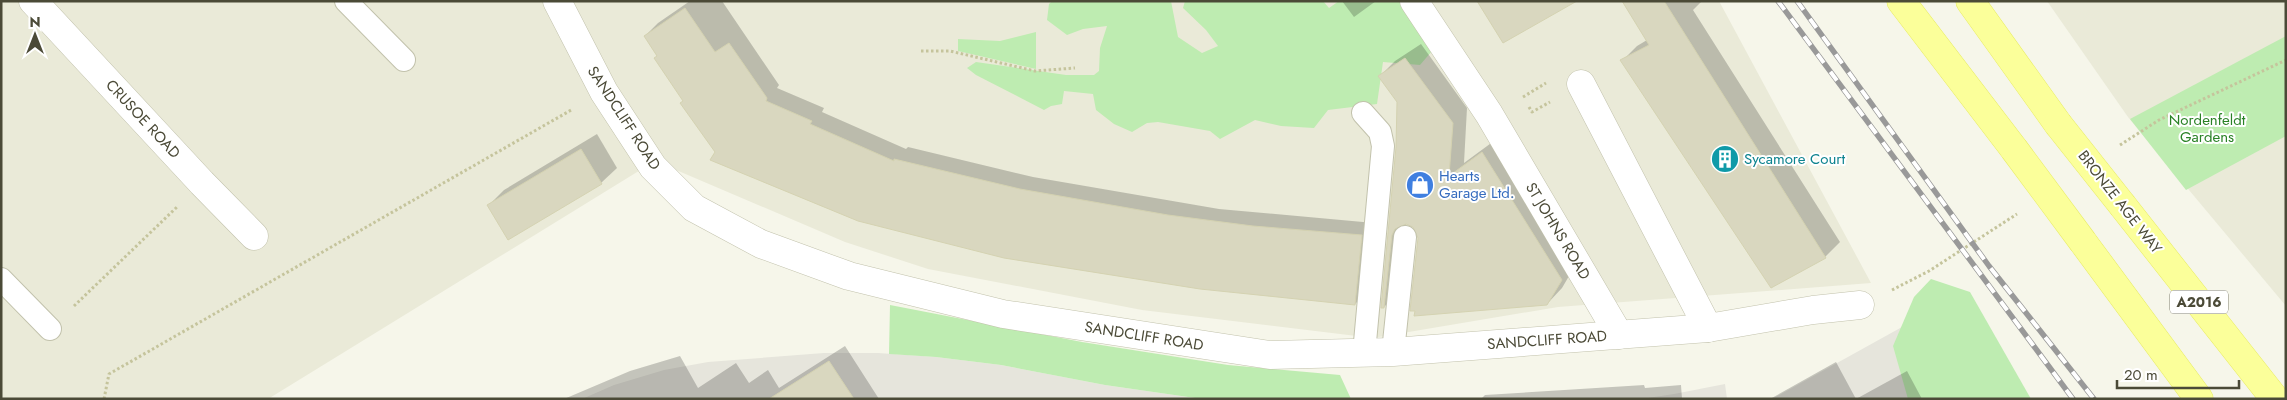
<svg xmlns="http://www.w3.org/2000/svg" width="2287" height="400" viewBox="0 0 2287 400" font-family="Jost,sans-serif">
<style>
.residential{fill:#eaead8}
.industrial{fill:#e6e5dc}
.green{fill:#beecb1}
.shadow{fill:#0003}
.building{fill:#d9d7bf;stroke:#d4d2b1}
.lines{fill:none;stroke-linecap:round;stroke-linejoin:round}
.service-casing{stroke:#c2c2ac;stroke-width:24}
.minor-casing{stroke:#c2c2ac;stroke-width:29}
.primary-casing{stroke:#e8ec63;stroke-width:29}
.path{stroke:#c5c49c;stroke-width:3;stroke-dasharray:2.5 2.5;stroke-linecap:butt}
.service{stroke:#fff;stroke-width:22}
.minor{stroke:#fff;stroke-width:28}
.primary{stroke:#fbff9a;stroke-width:28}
.rail-casing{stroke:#999;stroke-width:5.5}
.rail{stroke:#fff;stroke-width:4;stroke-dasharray:11;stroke-linecap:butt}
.primary-bridge-casing{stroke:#e8ec63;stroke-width:29;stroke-linecap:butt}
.primary-bridge{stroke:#fbff9a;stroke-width:28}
.labels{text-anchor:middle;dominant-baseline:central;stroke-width:4;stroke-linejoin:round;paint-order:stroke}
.shield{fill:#fff;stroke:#818073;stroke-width:1}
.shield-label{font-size:14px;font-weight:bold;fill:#4b4a37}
.street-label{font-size:15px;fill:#4b4a37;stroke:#fff}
.park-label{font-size:15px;fill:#2a8226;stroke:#fff}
.culture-label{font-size:15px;fill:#0d838f;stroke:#fff;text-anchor:start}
.shop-label{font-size:15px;fill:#366cbe;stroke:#fff;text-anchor:start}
</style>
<rect width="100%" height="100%" fill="#f6f6ea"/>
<g class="residential">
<path d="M1,1H1719L1871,283L1558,307L1373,338L1142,310L928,269L845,242L655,161L268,399H1Z"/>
<path d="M2047,1H2286V306L2128,117Z"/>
</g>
<g class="industrial">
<path d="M1929,312L1985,399H1772Z"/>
<path d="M824,353H878L936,357L1001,365L1105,385L1202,399H582L614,385L664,370L708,362Z"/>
<path d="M1725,384L1727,399H1641L1674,394Z"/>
</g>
<g class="green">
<path d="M1052,1H1171L1178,37L1202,53L1218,46L1206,30L1183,8L1185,1H1323L1329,8L1339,1H1430L1432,51L1420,65L1383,62L1377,104L1328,110L1314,128L1281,126L1255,120L1220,139L1210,131L1158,122L1147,123L1132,132L1114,124L1096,110L1093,94L1064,91L1062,104L1051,106L1044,110L976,75L967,68L976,62L1066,75H1094L1099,71L1100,48L1107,26L1083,29L1067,35L1047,20L1049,4Z"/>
<path d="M1036,32V69L958,51V39L1000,41Z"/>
<path d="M2286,36V136L2186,190L2130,119Z"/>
<path d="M1931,279L1970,292L2031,399H1908L1893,346L1914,297Z"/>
<path d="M890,305L1082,342L1228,365L1340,375L1351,399H1202L1105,385L1001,365L936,357L889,354Z"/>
</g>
<g class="shadow">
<path d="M690,1H722L779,85L777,88L824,108L822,112L906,149L908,147L1033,177L1219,209L1374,223L1367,292L1355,304L685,100L645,36L658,23Z"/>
<path d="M1342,1H1376L1354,17Z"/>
<path d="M1623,1H1702L1693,10L1840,242L1825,257L1622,61L1637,46L1647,40Z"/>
<path d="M1421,44L1467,108L1464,163L1498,138L1576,264L1562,288L1547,304L1416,310L1419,238L1414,226L1406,223L1399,292L1384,307L1397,147L1399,102L1380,76L1395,61Z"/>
<path d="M597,134L617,168L601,183L489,205L504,190Z"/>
<path d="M845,346L879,399H564L630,371L680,356L698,388L736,363L749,383L768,370L779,388Z"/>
<path d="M1836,362L1856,399H1770Z"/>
<path d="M1907,371L1922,399H1856Z"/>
<path d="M1644,385L1645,388L1681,385L1682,399H1481L1485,395Z"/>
</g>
<g class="building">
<path d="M1477,1H1577L1503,43Z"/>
<path d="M1622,1H1664L1826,258L1771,288L1620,60L1649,45Z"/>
<path d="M685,8L715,52L729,43L767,98L766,101L812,121L810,124L894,161V159L1020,189L1168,215L1253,226L1362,235L1355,305L1200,289L1004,258L858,221L710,160L715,152L680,103L683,101L654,58L657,56L644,36Z"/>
<path d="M1405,58L1453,123L1449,176L1482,152L1562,280L1547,305L1414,316L1415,311H1410L1418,238L1413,227L1406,224L1395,229L1392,235L1384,308H1381L1396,147L1397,102L1378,76Z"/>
<path d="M581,149L602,184L508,240L487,205Z"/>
<path d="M829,361L854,399H769Z"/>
</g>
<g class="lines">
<defs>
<g id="service">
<path d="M346,1L404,60"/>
<path d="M1363,113L1380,132L1383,146L1364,353"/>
<path d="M1,279L50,329"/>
<path d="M1393,352L1405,237"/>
</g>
<g id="minor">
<path d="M33,1L202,183L254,236"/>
<path d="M557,1L604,92L653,167L694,208L761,244L849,276L1003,314L1270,355L1393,352L1708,328L1813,310L1860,305"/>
<path d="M1414,1L1489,114L1619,335"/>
<path d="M1581,84L1708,328"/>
</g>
<g id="primary">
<path d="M1901,1L2014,149"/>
<path d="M1970,1L2058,124"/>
<path d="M2123,206L2275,399"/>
<path d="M2083,242L2199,399"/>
</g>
</defs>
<use href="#service" class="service-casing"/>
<use href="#minor" class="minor-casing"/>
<use href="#primary" class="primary-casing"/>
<g class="path">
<path d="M921,51H950L1035,71L1075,68"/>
<path d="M1523,97L1546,83"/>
<path d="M1529,107L1532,112L1550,102"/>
<path d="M2120,145L2159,120L2286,60"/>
<path d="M1892,290L1929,271L2017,214"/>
<path d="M74,306L177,207"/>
<path d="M104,399L109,374L573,109"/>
</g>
<use href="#service" class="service"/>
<use href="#minor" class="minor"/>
<use href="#primary" class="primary"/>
<defs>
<g id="rail">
<path d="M1778,1L2073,399"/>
<path d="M1797,1L1989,266L2094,399"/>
</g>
</defs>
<use href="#rail" class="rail-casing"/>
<use href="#rail" class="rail"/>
<defs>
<g id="primary-bridge">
<path d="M2058,124L2123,206"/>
<path d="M2014,149L2083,242"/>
</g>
</defs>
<use href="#primary-bridge" class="primary-bridge-casing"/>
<use href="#primary-bridge" class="primary-bridge"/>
</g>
<defs>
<symbol id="building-disc" viewBox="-11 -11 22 22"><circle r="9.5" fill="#0f9aa8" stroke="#fff"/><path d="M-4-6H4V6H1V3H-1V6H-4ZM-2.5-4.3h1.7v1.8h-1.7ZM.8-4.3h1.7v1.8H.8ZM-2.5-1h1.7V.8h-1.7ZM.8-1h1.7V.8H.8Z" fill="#fff"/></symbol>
<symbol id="shop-disc" viewBox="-11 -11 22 22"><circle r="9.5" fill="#3f7fe0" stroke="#fff"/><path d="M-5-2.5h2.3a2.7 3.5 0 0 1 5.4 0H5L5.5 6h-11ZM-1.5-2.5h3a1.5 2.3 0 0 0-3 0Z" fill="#fff"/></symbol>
</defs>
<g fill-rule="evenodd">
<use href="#building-disc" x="1709" y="143" width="32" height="32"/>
<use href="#shop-disc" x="1404" y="169" width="32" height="32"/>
</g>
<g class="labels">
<rect class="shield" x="2170" y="290.5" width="58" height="23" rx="4"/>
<g class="shield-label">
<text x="2199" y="302">A2016</text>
</g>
<g class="street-label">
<text transform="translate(624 118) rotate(57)">SANDCLIFF ROAD</text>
<text transform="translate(143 119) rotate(47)">CRUSOE ROAD</text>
<text transform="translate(2120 202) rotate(52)">BRONZE AGE WAY</text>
<text transform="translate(1558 231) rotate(59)">ST JOHNS ROAD</text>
<text transform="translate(1144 336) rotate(9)">SANDCLIFF ROAD</text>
<text transform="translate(1547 340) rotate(-4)">SANDCLIFF ROAD</text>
</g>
<g class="park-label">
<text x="2207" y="120">Nordenfeldt<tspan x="2207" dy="17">Gardens</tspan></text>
</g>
<g class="culture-label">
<text x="1744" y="159">Sycamore Court</text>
</g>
<g class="shop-label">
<text x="1439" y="176">Hearts<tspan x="1439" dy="17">Garage Ltd.</tspan></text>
</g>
</g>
<rect width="2287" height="400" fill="none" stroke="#4b4a37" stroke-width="5"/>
<g transform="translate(35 35)" stroke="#ffffff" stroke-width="4" paint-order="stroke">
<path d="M0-4L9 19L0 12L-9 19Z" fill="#4b4a37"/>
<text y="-8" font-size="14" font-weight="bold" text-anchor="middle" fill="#4b4a37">N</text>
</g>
<path d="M2117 380v8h122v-8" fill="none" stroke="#4b4a37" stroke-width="2.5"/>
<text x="2124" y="380" font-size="15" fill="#4b4a37" stroke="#ffffff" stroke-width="4" paint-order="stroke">20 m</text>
</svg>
